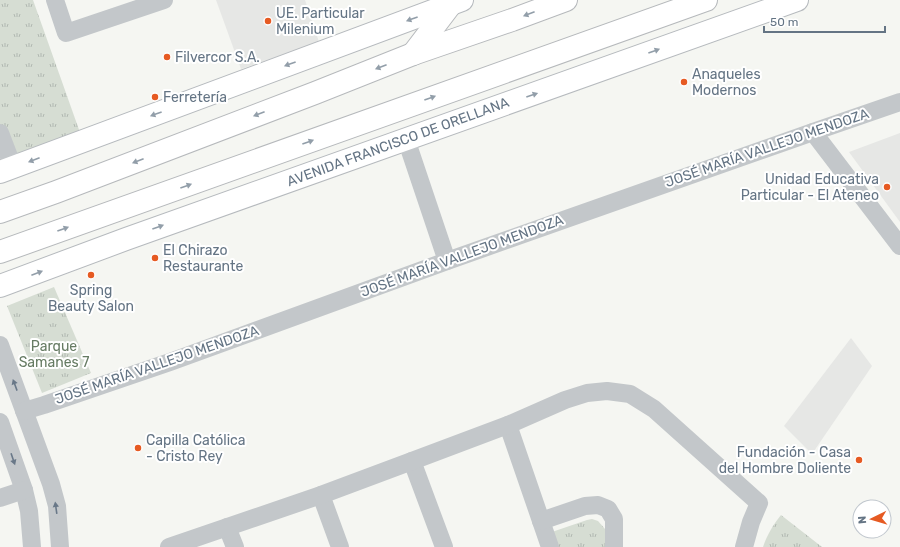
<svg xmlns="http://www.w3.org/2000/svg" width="900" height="547" viewBox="0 0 900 547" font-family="Rubik,sans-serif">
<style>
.built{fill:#e6e7e5}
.grass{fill:url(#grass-tufts)}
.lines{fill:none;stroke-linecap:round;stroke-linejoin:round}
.major-casing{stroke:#b6babe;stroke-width:24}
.highway-casing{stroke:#b6b9bc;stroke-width:24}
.minor{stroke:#c3c7ca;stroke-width:18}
.major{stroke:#fff;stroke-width:22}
.highway{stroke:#fff;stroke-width:22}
.oneway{fill:#929ea9}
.oneway2{fill:#697888}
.poi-dot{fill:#e65a22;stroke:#fff;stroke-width:1.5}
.labels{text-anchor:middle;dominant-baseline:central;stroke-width:4;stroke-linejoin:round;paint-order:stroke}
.poi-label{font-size:14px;fill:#647484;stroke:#fff;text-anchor:start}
.street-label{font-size:14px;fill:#647484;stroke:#fff}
.park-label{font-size:14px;fill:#667b63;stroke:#fff}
</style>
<defs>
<pattern id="grass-tufts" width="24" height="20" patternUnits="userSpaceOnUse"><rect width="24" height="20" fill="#d6ddd3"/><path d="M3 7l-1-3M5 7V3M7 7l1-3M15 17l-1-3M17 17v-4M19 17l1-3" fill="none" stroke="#b1b8b1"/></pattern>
</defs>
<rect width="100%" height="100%" fill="#f5f6f2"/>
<g class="built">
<path d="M216,0H305L319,42L241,69Z"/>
<path d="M900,133V222L849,152Z"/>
<path d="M851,338L872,366L812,454L784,426Z"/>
</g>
<g class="grass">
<path d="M0,0H33L83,141L13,167L0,133Z"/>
<path d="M54,287L91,373L42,393L7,306Z"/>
<path d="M781,515L822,547H763C767,535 773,525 781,515Z"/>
<path d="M592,519L598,521L605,529V547H554L549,533L587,520Z"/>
</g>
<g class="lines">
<defs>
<g id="major">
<path d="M0,172L462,0"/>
<path d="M0,286L126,239L797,0"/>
</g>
<g id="highway">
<path d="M413,54L451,4"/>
<path d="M0,212L56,192L315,93L413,54L512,20L566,0"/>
<path d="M0,252L706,0"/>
</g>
</defs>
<use href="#major" class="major-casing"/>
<use href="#highway" class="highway-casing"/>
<g class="minor">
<path d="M55,0L66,33L164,0"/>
<path d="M813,132L900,246"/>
<path d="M0,133L13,167"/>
<path d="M406,139L447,261"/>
<path d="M0,345L51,484L57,506L60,547"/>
<path d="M24,411L44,405L170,362L447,261L813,132L900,102"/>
<path d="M0,422L24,490L29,511L32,547"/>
<path d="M508,425L550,547"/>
<path d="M412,461L444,547"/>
<path d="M321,495L340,547"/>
<path d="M0,498L24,490"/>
<path d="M541,521L585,506L598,505L608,509L614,519V547"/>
<path d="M227,527L235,547"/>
<path d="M169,547L321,495L412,461L508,425L565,400L587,393L607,391L630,394L654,409L759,503L751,522L744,547"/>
</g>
<use href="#major" class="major"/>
<use href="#highway" class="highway"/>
</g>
<defs><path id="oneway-solid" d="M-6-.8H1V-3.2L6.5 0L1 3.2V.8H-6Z"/></defs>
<g class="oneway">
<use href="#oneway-solid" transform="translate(529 14) rotate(159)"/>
<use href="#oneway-solid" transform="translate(412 19) rotate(160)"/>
<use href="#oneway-solid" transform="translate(654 51) rotate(-20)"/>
<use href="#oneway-solid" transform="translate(290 64) rotate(160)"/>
<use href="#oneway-solid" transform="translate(381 67) rotate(159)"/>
<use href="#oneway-solid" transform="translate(532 95) rotate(-19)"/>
<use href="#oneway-solid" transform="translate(430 98) rotate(-20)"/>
<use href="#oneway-solid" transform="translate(156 114) rotate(160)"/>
<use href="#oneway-solid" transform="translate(259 114) rotate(159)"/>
<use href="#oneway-solid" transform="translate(308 142) rotate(-20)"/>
<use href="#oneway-solid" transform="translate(34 160) rotate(159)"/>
<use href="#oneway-solid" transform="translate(138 161) rotate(159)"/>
<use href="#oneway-solid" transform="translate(186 186) rotate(-20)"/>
<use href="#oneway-solid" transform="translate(158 227) rotate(-20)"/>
<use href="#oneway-solid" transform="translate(63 229) rotate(-20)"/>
<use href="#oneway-solid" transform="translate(37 273) rotate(-21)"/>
</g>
<g class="oneway2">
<use href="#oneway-solid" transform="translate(15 385) rotate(-110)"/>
<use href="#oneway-solid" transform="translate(13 459) rotate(71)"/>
<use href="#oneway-solid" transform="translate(56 508) rotate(-98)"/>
</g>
<g class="poi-dot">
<circle cx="268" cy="21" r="4"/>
<circle cx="167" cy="57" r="4"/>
<circle cx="684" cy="82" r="4"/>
<circle cx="155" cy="97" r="4"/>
<circle cx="887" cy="187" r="4"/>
<circle cx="155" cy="258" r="4"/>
<circle cx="91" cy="275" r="4"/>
<circle cx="138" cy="448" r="4"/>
<circle cx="859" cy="460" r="4"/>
</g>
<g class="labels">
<g class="poi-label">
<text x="276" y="13">UE. Particular<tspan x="276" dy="16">Milenium</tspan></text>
<text x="175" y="57">Filvercor S.A.</text>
<text x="692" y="74">Anaqueles<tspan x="692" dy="16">Modernos</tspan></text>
<text x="163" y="97">Ferretería</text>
<text x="879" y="179" text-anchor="end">Unidad Educativa<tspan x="879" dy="16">Particular - El Ateneo</tspan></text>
<text x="163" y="250">El Chirazo<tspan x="163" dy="16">Restaurante</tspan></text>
<text x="91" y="290" text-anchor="middle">Spring<tspan x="91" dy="16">Beauty Salon</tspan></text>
<text x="146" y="440">Capilla Católica<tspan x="146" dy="16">- Cristo Rey</tspan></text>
<text x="851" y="452" text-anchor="end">Fundación - Casa<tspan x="851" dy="16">del Hombre Doliente</tspan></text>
</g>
<g class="street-label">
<text transform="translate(398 142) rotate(-20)">AVENIDA FRANCISCO DE ORELLANA</text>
<text transform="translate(767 148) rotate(-19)">JOSÉ MARÍA VALLEJO MENDOZA</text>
<text transform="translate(462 256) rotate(-20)">JOSÉ MARÍA VALLEJO MENDOZA</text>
<text transform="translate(157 365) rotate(-19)">JOSÉ MARÍA VALLEJO MENDOZA</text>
</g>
<g class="park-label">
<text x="54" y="346">Parque<tspan x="54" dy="16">Samanes 7</tspan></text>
</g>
</g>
<g transform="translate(872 519) rotate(265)"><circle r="19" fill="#ffffff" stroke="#c1c7ce"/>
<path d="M0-3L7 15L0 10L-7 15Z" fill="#e65a22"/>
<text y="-6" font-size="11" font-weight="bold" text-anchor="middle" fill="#647484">N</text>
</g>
<path d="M764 26v6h121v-6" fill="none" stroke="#647484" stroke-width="2"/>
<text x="770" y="26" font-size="12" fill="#647484" stroke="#ffffff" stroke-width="3" paint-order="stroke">50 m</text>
</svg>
